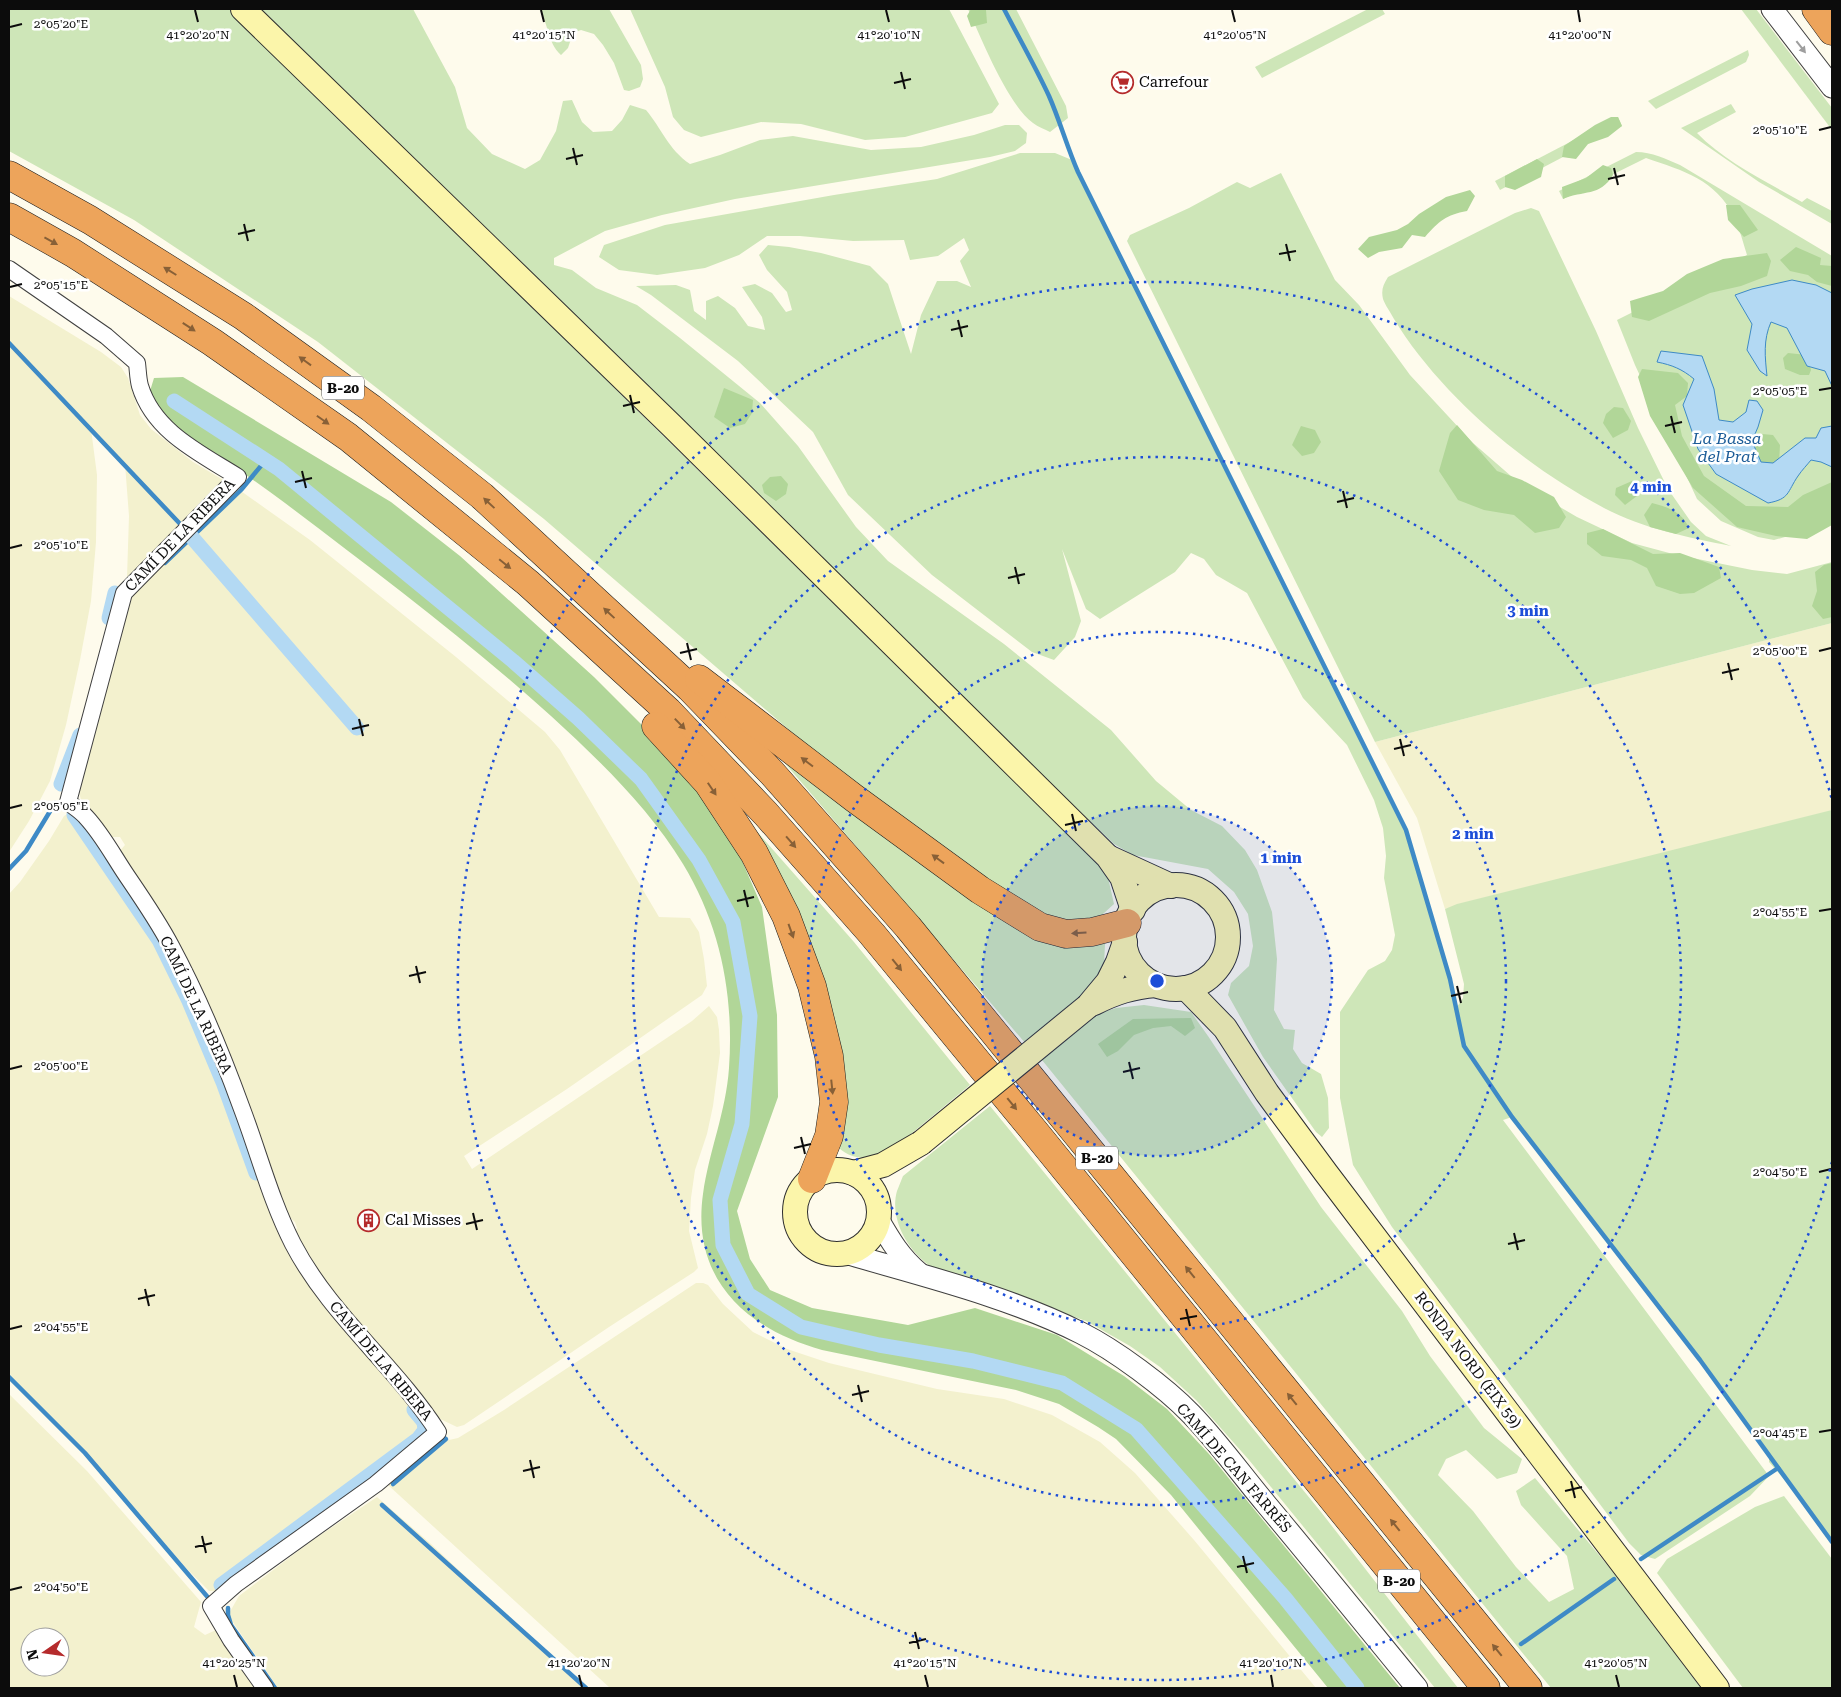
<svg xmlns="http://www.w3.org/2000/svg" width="1841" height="1697" viewBox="0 0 1841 1697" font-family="'Roboto Serif',serif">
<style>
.farmland{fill:#f3f1ce;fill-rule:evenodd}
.green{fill:#cee6b8}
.forest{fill:#b1d698}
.water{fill:#b3d9f3;stroke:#3e8ac6}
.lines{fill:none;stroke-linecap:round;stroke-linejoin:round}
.stream{stroke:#3e8ac6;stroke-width:4.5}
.canal{stroke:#b3d9f3;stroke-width:15}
.minor-casing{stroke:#3f3f3f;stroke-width:18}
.tertiary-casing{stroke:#3f3f3f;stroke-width:23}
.secondary-casing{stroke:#2e2e2e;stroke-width:26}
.motorway-casing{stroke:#1d1d1d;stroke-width:29}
.minor{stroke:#fff;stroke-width:16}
.tertiary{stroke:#fff;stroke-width:21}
.secondary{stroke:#fbf5aa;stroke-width:24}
.motorway{stroke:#eda45b;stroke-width:28}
.secondary-bridge-casing{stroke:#2e2e2e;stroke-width:26;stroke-linecap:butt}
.secondary-bridge{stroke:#fbf5aa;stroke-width:24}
.oneway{fill:#9e9e9e}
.oneway2{fill:#886037}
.ticks{fill:none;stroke:#0c0c0c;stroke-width:2}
.ring{fill:none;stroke:#1d4ed8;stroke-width:2.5;stroke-dasharray:2.5 5}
.labels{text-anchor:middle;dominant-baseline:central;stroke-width:5;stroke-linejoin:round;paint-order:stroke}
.shield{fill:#fff;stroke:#555;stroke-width:1}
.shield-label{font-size:14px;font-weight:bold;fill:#0c0c0c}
.poi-label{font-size:15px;fill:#0c0c0c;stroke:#fff;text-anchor:start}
.street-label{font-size:15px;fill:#0c0c0c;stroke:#fff}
.water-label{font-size:16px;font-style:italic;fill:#1c5c97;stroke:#fff}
.ticks-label{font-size:12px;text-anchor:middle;fill:#0c0c0c;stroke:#fff;stroke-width:5;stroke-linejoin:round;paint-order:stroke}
.centre{fill:#1d4ed8;stroke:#fff;stroke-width:2.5}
.ring-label{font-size:15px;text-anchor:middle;font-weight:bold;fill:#1d4ed8;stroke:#fff;stroke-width:5;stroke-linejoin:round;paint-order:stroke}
</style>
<rect width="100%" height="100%" fill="#fefbec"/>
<g class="farmland">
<path d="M9,296L101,352L121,367L128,378L140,415L151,429L193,462L225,481L127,577L129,516L125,464L91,429L97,475L96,542L91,601L80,660L66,725L50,781L29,821L9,852Z"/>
<path d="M238,489L310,540L456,657L545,732L560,750L659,917L690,918L699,932L704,959L707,986L702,995L567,1089L464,1156L472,1169L692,1021L709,1006L717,1017L719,1030L720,1053L713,1106L707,1134L695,1170L691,1198L689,1231L698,1268L694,1272L609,1327L464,1425L457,1427L436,1417L343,1307L293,1234L297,1228L295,1222L288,1216L244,1101L118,853L125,845L120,837H110L83,808L78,788L100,716L129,598Z"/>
<path d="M1832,623V1413L1465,903L1445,909L1417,818L1375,742Z"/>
<path d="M69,813L82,822L139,903L176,971L204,1033L248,1147L278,1230L415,1408L426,1428L423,1438L397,1461L217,1591H209L188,1570L98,1467L9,1380V894L20,882L49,841L64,816Z"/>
<path d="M696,1283H703L708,1285L723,1304L753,1332L787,1349L829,1363L937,1389L1004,1399L1052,1415L1100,1442L1135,1473L1194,1540L1316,1688H610L388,1485L440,1442L458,1438L504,1410Z"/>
<path d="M9,1394L87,1471L201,1602L194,1627L205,1635L216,1630L222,1637L257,1688H9ZM30,1637H60V1667H30Z"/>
<path d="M377,1497L431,1544L584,1688H278L228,1615L239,1596L310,1542Z"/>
</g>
<g class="green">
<path d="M9,9H230L1107,873L1114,904L1093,923L1047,921L852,784L544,519L318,342L134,220L9,151Z"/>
<path d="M261,9H413L455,87L467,128L492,154L525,169L540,160L556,131L563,101L572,100L582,122L593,132L612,131L622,120L630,105L646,110C662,129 668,149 690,164L720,155L760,140L793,136L871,150L921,147L974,135L1005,125H1019L1027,133L1026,143L1015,151L990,157L735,199L662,215L605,231L554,258V265L572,270L596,288L637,305L680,338L760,403L798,446L856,527L888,561L1004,644L1111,730L1156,781L1191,810L1222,826L1245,850L1257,870L1272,912L1277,959L1274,1010L1284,1029L1295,1030L1293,1049L1302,1063L1321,1074L1328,1098L1329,1128L1322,1137L1316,1132L1263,1057L1228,995L1231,983L1249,966L1253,946L1248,914L1234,892L1208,869L1133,855L1114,844L1043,776L642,380L278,27Z"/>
<path d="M539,9H609L641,65L643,79L640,87L629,91L624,90L614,63L603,45L594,34L581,30L573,33L568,48L561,55C547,42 549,24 539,9Z"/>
<path d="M630,9H949L999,104L992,113L905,137L865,140L801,124L761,122L701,137L684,130L673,117L665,87Z"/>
<path d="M968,9H1016L1066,106L1068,118L1050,132C1045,129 1038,127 1033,123C1008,105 981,38 968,9Z"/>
<path d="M1368,9H1382L1385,14L1262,78L1255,67Z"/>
<path d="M1741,9H1756L1832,108V130Z"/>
<path d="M1748,50L1749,55L1746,62L1656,109L1648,101Z"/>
<path d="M1731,104L1736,112L1697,133C1725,162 1767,182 1802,202L1807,198L1832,211V224L1759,182L1681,128Z"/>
<path d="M1618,117L1622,126L1500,190L1495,181Z"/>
<path d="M1636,152C1652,152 1666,159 1680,165L1832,256V520L1799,533L1774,540L1758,537L1721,521L1697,499L1635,365L1617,320L1747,255C1743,243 1740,230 1735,218C1715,179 1684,171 1646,158L1563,199L1559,191Z"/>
<path d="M1020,153H1055L1072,160L1406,830L1450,979L1457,1007L1463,998L1464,984L1445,909L1457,904L1832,810V1542L1797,1494L1769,1462V1455L1700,1360L1512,1117L1503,1120L1769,1476L1750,1496L1655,1559L1641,1555L1629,1543L1392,1227L1353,1165L1340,1098V1012L1368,970L1385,961L1392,950L1395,935L1384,878L1386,856L1383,828L1374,800L1347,745L1303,698L1247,593L1216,575L1204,559L1191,553L1175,572L1100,619L1086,609L1062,549L1081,621L1075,637L1054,660L1032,652L932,575L848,495L813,432L738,361L651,295L636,286L676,285L690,290L694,311L706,320V301L718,296L735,308L748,326L765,330L762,317L742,287L755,284L772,293L786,312L792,310L787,292L767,270L759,255L768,245L789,247L821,253L870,266L888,284L911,354L921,315L937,281H957L971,287L960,261L969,250L964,238L938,256L910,260L904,240L853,241L800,236H767L739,255L705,268L657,275L619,270L599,257L604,245L665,225L834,195L937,179Z"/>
<path d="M1281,173L1335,280L1359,305L1410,375L1473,443L1519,483L1577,517L1632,543L1673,554L1752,570L1787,574L1832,562V623L1375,742L1127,241L1130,235L1189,208L1237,182L1250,188Z"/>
<path d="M1531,208L1539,211L1596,331L1638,428L1668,489L1691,522L1706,536L1731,546C1687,537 1644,529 1604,508C1573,491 1543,472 1515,450C1471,416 1422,366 1394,319C1391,313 1385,305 1383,299C1381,290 1383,285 1388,277L1515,213Z"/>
<path d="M777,754L1068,945L1105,944L1104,966L1086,996L1026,1044Z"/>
<path d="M746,819L854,942L970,1085L894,1148C876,1159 856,1163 839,1148L844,1119Z"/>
<path d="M1144,1005L1191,1012L1208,1036L1321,1207L1402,1311L1430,1356L1484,1428L1522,1459L1517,1473L1497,1479L1466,1450L1446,1459L1438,1475L1473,1511L1516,1567L1549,1602L1574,1589L1567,1556L1521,1505L1516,1491L1535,1478L1609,1567L1701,1688H1551L1042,1060L1097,1014L1116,1008Z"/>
<path d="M990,1106L1321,1512L1458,1688H1435L1249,1460L1196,1400L1160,1367L1130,1346L1086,1321L930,1266C908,1251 889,1219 897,1191C899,1186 901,1181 903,1176Z"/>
<path d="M1784,1496L1832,1559V1688H1743L1657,1573L1667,1559L1755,1507Z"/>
</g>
<g class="forest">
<path d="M971,9H985L986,10L987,23L971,27L967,16Z"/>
<path d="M1611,117H1618L1622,126L1608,137L1588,144L1576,159L1562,157L1564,146L1595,125Z"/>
<path d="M1537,159L1544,164L1541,177L1515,190L1505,187V176Z"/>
<path d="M1603,165L1611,168L1613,175C1600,197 1583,190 1563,199L1562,187L1586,178Z"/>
<path d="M1470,190L1475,196L1467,211C1446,215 1439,221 1425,237L1412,235L1402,248L1379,252L1368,258L1358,249L1369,237L1397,230L1408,224L1419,214L1446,197Z"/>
<path d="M1726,205H1740L1758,230L1744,237L1728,220Z"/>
<path d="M1796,247L1821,258L1820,265L1832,266V286L1817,282L1808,275L1790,271L1780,260Z"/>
<path d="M1767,253L1771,261L1767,276L1741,286L1710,293L1649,321L1632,317L1630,301L1663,291L1687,274L1723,259Z"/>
<path d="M1788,353L1807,355L1811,370L1809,375H1800L1785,369L1783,358Z"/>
<path d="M1642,369L1678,373L1688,383L1687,396L1675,405L1682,436L1704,476L1746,506L1788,507L1803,495L1832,482V525L1807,539L1776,536L1737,527L1693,488L1650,416L1638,377Z"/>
<path d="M183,377L391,502L460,556L594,677L658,741L701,794L733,840L762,907L777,1015L778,1097L737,1211L750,1259L770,1290L812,1308L908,1325L975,1308L1057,1335L1124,1376L1167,1409L1209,1454L1400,1688H1328L1171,1495L1116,1439L1098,1427L1059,1404L1016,1390L822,1350C746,1329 691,1279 703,1194C709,1151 726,1112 729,1068C734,996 721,927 683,864C649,808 599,760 551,716C467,640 376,572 285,503C260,484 233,466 206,448C195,441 171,430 164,420C158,412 154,400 150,391L154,378Z"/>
<path d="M724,388L753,400L752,413L745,424L730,428L714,417Z"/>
<path d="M1614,407L1623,408L1631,421L1628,430L1613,438L1603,423L1606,414Z"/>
<path d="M1457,425L1497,471L1522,480L1554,497L1566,517L1559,528L1535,533L1514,515L1484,510L1458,500L1439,471L1450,433Z"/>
<path d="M1301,426L1315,430L1321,442L1314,453L1302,456L1292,445Z"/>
<path d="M1762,434L1773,435L1780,445L1779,463L1754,467L1746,444Z"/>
<path d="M781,476L788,484L786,494L776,501L764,493L762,485L770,477Z"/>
<path d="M1632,481L1637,488V496L1625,505L1615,495L1616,488Z"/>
<path d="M1652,503C1668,507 1682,512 1689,528L1676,534L1650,527L1644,515Z"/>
<path d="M1603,529L1653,554L1680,553L1719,567L1721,578L1694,593L1680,594L1656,586L1647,568L1631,560L1602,556L1587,544V533Z"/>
<path d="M1832,563V617L1823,619L1812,606L1817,591L1815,572L1824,565Z"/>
<path d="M1191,1018L1195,1028L1185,1036L1171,1026L1153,1028L1134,1035L1118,1051L1107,1057L1098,1044L1133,1019Z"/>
</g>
<g class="water">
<path d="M1792,280L1816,285L1832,293V386L1825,371L1807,366L1787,328L1771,322C1763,340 1765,357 1767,376L1760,371L1747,350L1752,324L1735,295L1752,289Z"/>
<path d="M1661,351L1702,356L1714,389L1719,420L1733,422L1746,412L1749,400L1757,401L1763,410L1758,427L1752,441L1761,462L1773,463L1805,438H1816L1821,428L1832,426V467L1821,462L1811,460C1807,465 1802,470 1798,476C1787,492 1790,499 1768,503L1716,474L1698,449L1683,405L1694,379C1682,369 1672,365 1657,362Z"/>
</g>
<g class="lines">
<g class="stream">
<path d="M1004,9C1019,38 1035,66 1049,96C1060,121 1067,147 1078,172L1406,830L1450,979L1464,1046L1512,1117L1700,1360L1832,1542"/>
<path d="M9,343L183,527"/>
<path d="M165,563L241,490L265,461"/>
<path d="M9,869L26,851L55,803"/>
<path d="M9,1377L85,1453L211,1601"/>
<path d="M393,1484L446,1439L439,1434"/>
<path d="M382,1505L586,1688"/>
<path d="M1641,1559L1778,1468"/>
<path d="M228,1608V1615L231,1625L275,1688"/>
<path d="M1521,1644L1614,1579"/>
</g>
<g class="canal">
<path d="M174,401L279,469L513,661L578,718L641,779L699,860L733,922L750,1016L742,1124L720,1200L723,1245L748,1294L801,1327L879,1345L973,1361L1062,1383L1136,1429L1285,1598L1357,1688"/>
<path d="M190,535L357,728"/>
<path d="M109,618L115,593"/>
<path d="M61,784L80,735"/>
<path d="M74,815L159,940L189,1001L223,1082L256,1173"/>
<path d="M221,1585L418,1439L425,1430L424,1422L414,1410"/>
</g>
<defs>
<path id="minor" d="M9,269L106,336L137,363C138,371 138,379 140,386C154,432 200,453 238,477L124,593L68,802C74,807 81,811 86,817C103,835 115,859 129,879C144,901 159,923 171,946C199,998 222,1054 242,1109C259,1154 271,1201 293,1244C330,1315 395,1365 438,1432L376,1484L236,1584L211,1606L231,1640L265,1688"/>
<g id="tertiary">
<path d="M1772,9L1832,87"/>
<path d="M878,1219C890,1240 900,1257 919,1273"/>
<path d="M845,1253C924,1276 1007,1296 1081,1333C1115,1350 1165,1387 1191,1414C1218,1442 1241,1474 1266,1504C1317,1565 1367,1627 1417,1688"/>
</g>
<g id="secondary">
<path d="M243,9L672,426L1108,857L1122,877L1133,910"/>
<path d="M1110,858L1171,886"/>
<circle cx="1176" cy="937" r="52"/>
<path d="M1186,988L1225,1028L1267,1093L1326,1173L1717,1688"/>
<path d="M1094,1003C1116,992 1132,987 1156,985"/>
<path d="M1088,1006L1108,982L1118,962L1125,942"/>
<circle cx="837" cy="1212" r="42"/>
<path d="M853,1173L883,1165L921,1143"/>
</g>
<g id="motorway">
<path d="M1816,9L1832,31"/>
<path d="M9,175L90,220L243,316L371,408L482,496L690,688L772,773L908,927L1528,1688"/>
<path d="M9,217L73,253L212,342L348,437L528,583L668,711L766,814L872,934L1035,1132L1486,1688"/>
<path d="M699,679L854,798L980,890L1040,927L1066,934L1092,932L1127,923"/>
<path d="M656,726L708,783L754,853L786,916L812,986L829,1056L834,1102L829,1136L812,1179"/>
</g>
</defs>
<use href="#minor" class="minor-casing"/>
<use href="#tertiary" class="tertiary-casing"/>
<use href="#secondary" class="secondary-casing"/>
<use href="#motorway" class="motorway-casing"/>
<use href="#minor" class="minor"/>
<use href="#tertiary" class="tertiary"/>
<use href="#secondary" class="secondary"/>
<use href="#motorway" class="motorway"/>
<defs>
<path id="secondary-bridge" d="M921,1143L1088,1006"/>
</defs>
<use href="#secondary-bridge" class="secondary-bridge-casing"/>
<use href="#secondary-bridge" class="secondary-bridge"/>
</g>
<defs><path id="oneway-solid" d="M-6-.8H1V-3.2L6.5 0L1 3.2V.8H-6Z" transform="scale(1.25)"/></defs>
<use class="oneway" href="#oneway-solid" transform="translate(1801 47) rotate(52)"/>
<g class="oneway2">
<use href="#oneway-solid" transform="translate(51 241) rotate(29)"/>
<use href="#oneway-solid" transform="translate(170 271) rotate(-148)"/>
<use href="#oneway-solid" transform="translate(189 327) rotate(33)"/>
<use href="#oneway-solid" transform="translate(305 361) rotate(-144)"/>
<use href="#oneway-solid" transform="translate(323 420) rotate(35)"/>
<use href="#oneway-solid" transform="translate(489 503) rotate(-137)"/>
<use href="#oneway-solid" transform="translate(505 564) rotate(39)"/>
<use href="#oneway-solid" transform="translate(609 613) rotate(-137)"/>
<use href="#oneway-solid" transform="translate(680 724) rotate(46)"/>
<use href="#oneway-solid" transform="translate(807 762) rotate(-143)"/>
<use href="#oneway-solid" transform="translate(712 789) rotate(56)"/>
<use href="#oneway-solid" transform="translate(791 842) rotate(49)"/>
<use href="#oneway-solid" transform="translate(938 859) rotate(-144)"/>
<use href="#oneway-solid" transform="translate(791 931) rotate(70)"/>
<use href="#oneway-solid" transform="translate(1079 933) rotate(176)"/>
<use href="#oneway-solid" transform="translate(897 965) rotate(51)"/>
<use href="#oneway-solid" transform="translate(832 1087) rotate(84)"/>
<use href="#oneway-solid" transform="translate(1012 1104) rotate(51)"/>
<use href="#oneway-solid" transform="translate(1190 1272) rotate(-129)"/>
<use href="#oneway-solid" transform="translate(1292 1399) rotate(-129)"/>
<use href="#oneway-solid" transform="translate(1395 1525) rotate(-129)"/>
<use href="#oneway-solid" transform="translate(1497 1650) rotate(-129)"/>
</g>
<path class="ticks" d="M195,10L198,22M541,10L544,22M886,10L889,22M1232,10L1235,22M1578,10L1580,22M10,27L22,24M901,72L905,89M894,83L911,79M1819,130L1831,127M573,148L577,165M566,159L583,155M1614,168L1618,185M1608,179L1625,175M244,224L248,241M238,234L255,230M1286,244L1290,261M1279,254L1296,251M10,287L22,284M958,320L962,337M951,330L968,326M1819,390L1831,388M630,395L634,413M623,406L640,402M1671,416L1675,433M1665,426L1682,422M302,471L306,488M295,482L312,478M1343,491L1347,508M1337,502L1354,498M10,548L22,545M1015,567L1019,584M1008,578L1025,574M687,643L691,660M1819,651L1831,648M680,653L697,649M1728,663L1732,680M1722,673L1739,669M359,719L363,736M352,729L369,725M1400,739L1404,756M1394,749L1411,745M10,808L22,805M1072,814L1076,831M1065,825L1083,821M744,890L748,907M737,901L754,897M1819,911L1831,909M416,966L420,983M409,976L426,972M1457,986L1461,1003M1451,996L1468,992M1129,1062L1133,1079M10,1069L22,1066M1123,1072L1140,1068M801,1137L805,1154M794,1148L811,1144M1819,1172L1831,1169M473,1213L477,1230M466,1224L483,1220M1514,1233L1518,1250M1508,1244L1525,1240M145,1289L149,1306M138,1299L155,1295M1186,1309L1190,1326M1180,1319L1197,1316M10,1329L22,1326M858,1385L862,1402M852,1395L869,1391M1819,1432L1831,1430M530,1460L534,1478M523,1471L540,1467M1571,1481L1575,1498M1565,1491L1582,1487M202,1536L206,1553M195,1547L212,1543M1243,1556L1247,1573M1237,1567L1254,1563M10,1590L22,1587M915,1632L919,1649M909,1643L926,1639M234,1675L237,1687M579,1675L582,1687M925,1675L928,1687M1271,1675L1273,1687M1616,1675L1619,1687"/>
<circle cx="1157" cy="981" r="175" fill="#1d4ed8" fill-opacity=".12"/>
<g class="ring">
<circle cx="1157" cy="981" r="175"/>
<circle cx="1157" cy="981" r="349"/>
<circle cx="1157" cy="981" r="524"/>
<path d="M1832 1162A699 699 0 1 1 1832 800"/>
</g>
<defs>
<symbol id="supermarket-ring" viewBox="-11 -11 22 22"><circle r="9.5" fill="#fff" stroke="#b52b2c" stroke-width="1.5"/><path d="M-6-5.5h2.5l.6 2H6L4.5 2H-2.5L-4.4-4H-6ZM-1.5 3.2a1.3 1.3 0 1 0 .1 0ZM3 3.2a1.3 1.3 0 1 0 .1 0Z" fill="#b52b2c"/></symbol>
<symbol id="building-ring" viewBox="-11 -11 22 22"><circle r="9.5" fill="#fff" stroke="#b52b2c" stroke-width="1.5"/><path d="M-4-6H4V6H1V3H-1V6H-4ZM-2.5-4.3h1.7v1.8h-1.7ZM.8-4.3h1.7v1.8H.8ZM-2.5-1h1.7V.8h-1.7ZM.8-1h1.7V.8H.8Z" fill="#b52b2c"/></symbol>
</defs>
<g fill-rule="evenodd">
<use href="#supermarket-ring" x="1110" y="70" width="25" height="25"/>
<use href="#building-ring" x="356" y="1208" width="25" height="25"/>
</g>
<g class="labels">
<g class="shield">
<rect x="322" y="376.5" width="42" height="23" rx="4"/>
<rect x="1076" y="1146.5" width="42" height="23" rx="4"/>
<rect x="1378" y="1569.5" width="42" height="23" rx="4"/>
</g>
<g class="shield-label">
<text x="343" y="388">B-20</text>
<text x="1097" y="1158">B-20</text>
<text x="1399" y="1581">B-20</text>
</g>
<g class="poi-label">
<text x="1139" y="82">Carrefour</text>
<text x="385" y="1220">Cal Misses</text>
</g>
<g class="street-label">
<text transform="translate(180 535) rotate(-46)">CAMÍ DE LA RIBERA</text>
<text transform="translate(196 1005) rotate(65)">CAMÍ DE LA RIBERA</text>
<text transform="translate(1468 1360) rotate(53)">RONDA NORD (EIX 59)</text>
<text transform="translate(381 1361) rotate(50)">CAMÍ DE LA RIBERA</text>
<text transform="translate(1234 1468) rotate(49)">CAMÍ DE CAN FARRÉS</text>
</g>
<g class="water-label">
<text x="1727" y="438">La Bassa<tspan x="1727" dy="18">del Prat</tspan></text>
</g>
</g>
<g class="ticks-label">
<text x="61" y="28">2°05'20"E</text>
<text x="198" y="39">41°20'20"N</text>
<text x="544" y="39">41°20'15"N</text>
<text x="889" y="39">41°20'10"N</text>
<text x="1235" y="39">41°20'05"N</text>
<text x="1580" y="39">41°20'00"N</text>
<text x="1780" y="134">2°05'10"E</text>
<text x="61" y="289">2°05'15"E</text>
<text x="1780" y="395">2°05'05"E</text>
<text x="61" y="549">2°05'10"E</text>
<text x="1780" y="655">2°05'00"E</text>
<text x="61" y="810">2°05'05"E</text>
<text x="1780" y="916">2°04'55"E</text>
<text x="61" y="1070">2°05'00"E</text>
<text x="1780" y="1176">2°04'50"E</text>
<text x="61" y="1331">2°04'55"E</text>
<text x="1780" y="1437">2°04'45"E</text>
<text x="61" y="1591">2°04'50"E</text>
<text x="234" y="1667">41°20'25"N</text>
<text x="579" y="1667">41°20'20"N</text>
<text x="925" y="1667">41°20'15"N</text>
<text x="1271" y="1667">41°20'10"N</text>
<text x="1616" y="1667">41°20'05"N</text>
</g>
<circle cx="1157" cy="981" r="8" class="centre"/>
<g class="ring-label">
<text x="1651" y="492">4 min</text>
<text x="1528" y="616">3 min</text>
<text x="1473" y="839">2 min</text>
<text x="1281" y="863">1 min</text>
</g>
<rect width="1841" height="1697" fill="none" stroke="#0c0c0c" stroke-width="20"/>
<g transform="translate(45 1652) rotate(257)"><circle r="24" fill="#ffffff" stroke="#9e9e9e"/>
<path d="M0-4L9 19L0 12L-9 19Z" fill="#b52b2c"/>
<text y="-8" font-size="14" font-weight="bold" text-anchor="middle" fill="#0c0c0c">N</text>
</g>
</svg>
